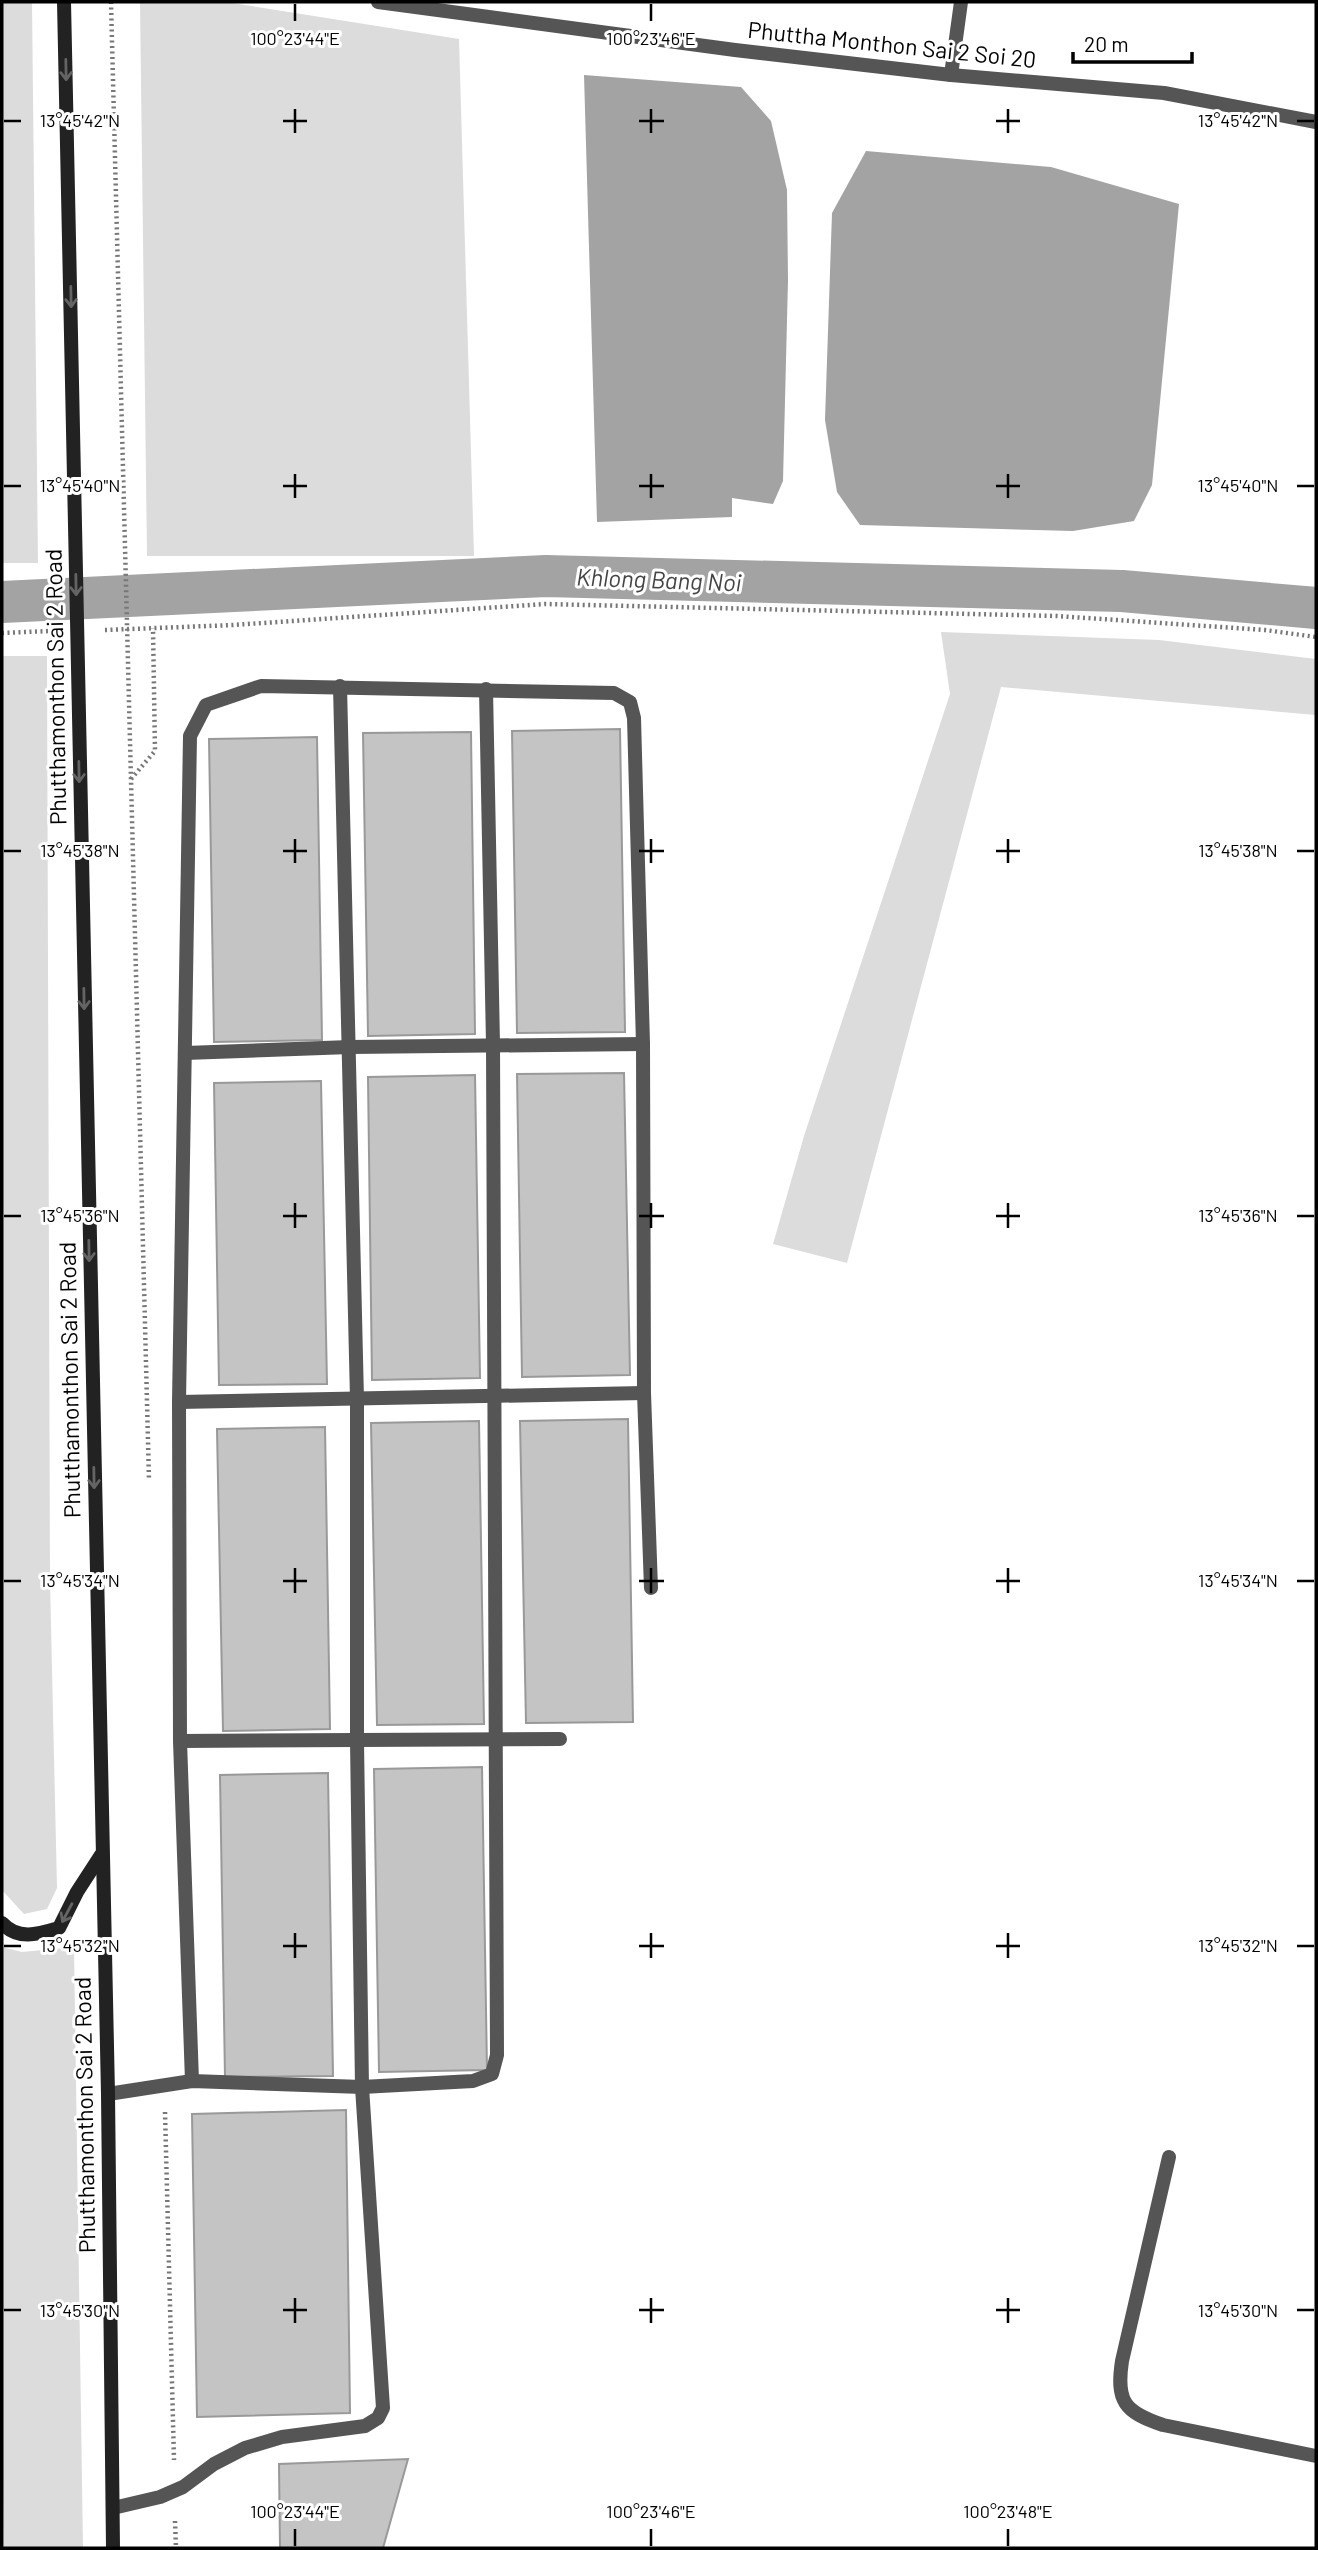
<svg xmlns="http://www.w3.org/2000/svg" width="1318" height="2550" viewBox="0 0 1318 2550" font-family="Barlow,sans-serif">
<style>
.green{fill:#dcdcdc}
.water{fill:#a3a3a3}
.lines{fill:none;stroke-linecap:round;stroke-linejoin:round}
.canal{stroke:#a3a3a3;stroke-width:42}
.building{fill:#c4c4c4;stroke:#999;stroke-width:2}
.path{stroke:#777;stroke-width:4.5;stroke-dasharray:2 3.5;stroke-linecap:butt}
.service{stroke:#555;stroke-width:14}
.minor{stroke:#555;stroke-width:14}
.secondary{stroke:#222;stroke-width:14}
.oneway{stroke:#646464}
.ticks{fill:none;stroke:#000;stroke-width:2.5}
.labels{text-anchor:middle;dominant-baseline:central;stroke-width:6;stroke-linejoin:round;paint-order:stroke}
.street-label{font-size:23px;fill:#000;stroke:#fff}
.water-label{font-size:24px;font-style:italic;fill:#444;stroke:#fff}
.ticks-label{font-size:18px;text-anchor:middle;fill:#000;stroke:#fff;stroke-width:6;stroke-linejoin:round;paint-order:stroke}
</style>
<rect width="100%" height="100%" fill="#fff"/>
<g class="green">
<path d="M2,2H32L38,563H2Z"/>
<path d="M140,2H226L459,39L474,556H147Z"/>
<path d="M941,632L1159,640L1316,659V715L1001,687L847,1263L773,1244L804,1136L950,694Z"/>
<path d="M2,656H47L50,1582L57,1888L47,1909L24,1914L2,1890Z"/>
<path d="M2,1947L22,1952L74,1947L83,2548H4L2,2396Z"/>
</g>
<g class="water">
<path d="M584,75L741,87L771,121L787,190L788,280L783,481L773,504L732,498V517L597,522Z"/>
<path d="M866,151L1051,167L1179,204L1152,485L1134,521L1073,531L860,525L837,492L825,420L832,213Z"/>
</g>
<g class="lines">
<path class="canal" d="M2,602L546,576L1122,591L1316,608"/>
</g>
<g class="building">
<path d="M620,729L625,1032L517,1033L512,731Z"/>
<path d="M471,732L475,1034L368,1036L363,733Z"/>
<path d="M317,737L322,1040L214,1042L209,739Z"/>
<path d="M624,1073L630,1375L522,1377L517,1074Z"/>
<path d="M475,1075L480,1378L372,1380L368,1077Z"/>
<path d="M321,1081L327,1384L219,1385L214,1083Z"/>
<path d="M628,1419L633,1722L526,1723L520,1421Z"/>
<path d="M479,1421L484,1724L377,1725L371,1423Z"/>
<path d="M325,1427L330,1729L223,1731L217,1429Z"/>
<path d="M482,1767L487,2070L379,2072L374,1769Z"/>
<path d="M328,1773L333,2076L225,2077L220,1775Z"/>
<path d="M346,2110L350,2413L197,2417L192,2114Z"/>
<path d="M408,2459L383,2548H280L279,2464Z"/>
</g>
<g class="lines">
<g class="path">
<path d="M111,2L149,1480"/>
<path d="M105,630L233,625L545,604L1057,616L1265,630L1316,637"/>
<path d="M2,633L50,631"/>
<path d="M131,779L155,751L153,628"/>
<path d="M165,2112L174,2460"/>
<path d="M175,2521L176,2548"/>
</g>
<g class="service">
<path d="M185,1053L350,1047L643,1044"/>
<path d="M179,1402L644,1393"/>
<path d="M180,1741L560,1739"/>
<path d="M192,2081L180,1741L179,1402L190,736L206,705L261,686L614,693L630,702L634,718L643,1044L644,1393L651,1588"/>
<path d="M108,2094L192,2081L362,2087L473,2081L492,2074L497,2055L493,1044L486,689"/>
<path d="M113,2508L160,2497L183,2487L214,2464L245,2448L282,2437L365,2426L378,2418L383,2408L362,2087L357,1741V1399L340,686"/>
</g>
<g class="minor">
<path d="M378,2L735,50L951,75L1164,93L1316,122"/>
<path d="M951,75L961,2"/>
<path d="M1169,2157L1122,2361C1116,2401 1124,2412 1163,2425L1316,2456"/>
</g>
<g class="secondary">
<path d="M64,2L108,2094L113,2548"/>
<path d="M2,1923C18,1941 39,1934 59,1928L77,1892L101,1855"/>
</g>
</g>
<defs><path id="oneway-shaft" d="M-6 0H5M1.5-3L5.5 0L1.5 3" fill="none" stroke-width="1.6" stroke-linecap="round" stroke-linejoin="round" transform="scale(1.75)"/></defs>
<g class="oneway">
<use href="#oneway-shaft" transform="translate(66 70) rotate(89)"/>
<use href="#oneway-shaft" transform="translate(71 297) rotate(89)"/>
<use href="#oneway-shaft" transform="translate(76 585) rotate(89)"/>
<use href="#oneway-shaft" transform="translate(79 772) rotate(89)"/>
<use href="#oneway-shaft" transform="translate(84 999) rotate(89)"/>
<use href="#oneway-shaft" transform="translate(89 1251) rotate(89)"/>
<use href="#oneway-shaft" transform="translate(94 1478) rotate(89)"/>
<use href="#oneway-shaft" transform="translate(67 1913) rotate(118)"/>
</g>
<path class="ticks" d="M295,4V21M651,4V21M295,109V133M651,109V133M1008,109V133M4,121H21M283,121H307M639,121H664M996,121H1020M1297,121H1314M295,474V498M651,474V498M1008,474V498M4,486H21M283,486H307M639,486H664M996,486H1020M1297,486H1314M295,839V863M651,839V863M1008,839V863M4,851H21M283,851H307M639,851H664M996,851H1020M1297,851H1314M295,1203V1228M651,1203V1228M1008,1203V1228M4,1216H21M283,1216H307M639,1216H664M996,1216H1020M1297,1216H1314M295,1568V1593M651,1568V1593M1008,1568V1593M4,1581H21M283,1581H307M639,1581H664M996,1581H1020M1297,1581H1314M295,1933V1958M651,1933V1958M1008,1933V1958M4,1946H21M283,1946H307M639,1946H664M996,1946H1020M1297,1946H1314M295,2298V2323M651,2298V2323M1008,2298V2323M4,2310H21M283,2310H307M639,2310H664M996,2310H1020M1297,2310H1314M295,2529V2546M651,2529V2546M1008,2529V2546"/>
<g class="labels">
<g class="street-label">
<text transform="translate(892 44) rotate(6)">Phuttha Monthon Sai 2 Soi 20</text>
<text transform="translate(55 687) rotate(-91)">Phutthamonthon Sai 2 Road</text>
<text transform="translate(69 1380) rotate(-91)">Phutthamonthon Sai 2 Road</text>
<text transform="translate(84 2115) rotate(-91)">Phutthamonthon Sai 2 Road</text>
</g>
<g class="water-label">
<text transform="translate(659 579) rotate(2)">Khlong Bang Noi</text>
</g>
</g>
<g class="ticks-label">
<text x="295" y="45">100°23'44"E</text>
<text x="651" y="45">100°23'46"E</text>
<text x="80" y="127">13°45'42"N</text>
<text x="1238" y="127">13°45'42"N</text>
<text x="80" y="492">13°45'40"N</text>
<text x="1238" y="492">13°45'40"N</text>
<text x="80" y="857">13°45'38"N</text>
<text x="1238" y="857">13°45'38"N</text>
<text x="80" y="1222">13°45'36"N</text>
<text x="1238" y="1222">13°45'36"N</text>
<text x="80" y="1587">13°45'34"N</text>
<text x="1238" y="1587">13°45'34"N</text>
<text x="80" y="1952">13°45'32"N</text>
<text x="1238" y="1952">13°45'32"N</text>
<text x="80" y="2317">13°45'30"N</text>
<text x="1238" y="2317">13°45'30"N</text>
<text x="295" y="2518">100°23'44"E</text>
<text x="651" y="2518">100°23'46"E</text>
<text x="1008" y="2518">100°23'48"E</text>
</g>
<rect width="1318" height="2550" fill="none" stroke="#000000" stroke-width="7"/>
<path d="M1073 52v10h119v-10" fill="none" stroke="#000000" stroke-width="3.5"/>
<text x="1084" y="52" font-size="21" fill="#000000" stroke="#ffffff" stroke-width="5" paint-order="stroke">20 m</text>
</svg>
